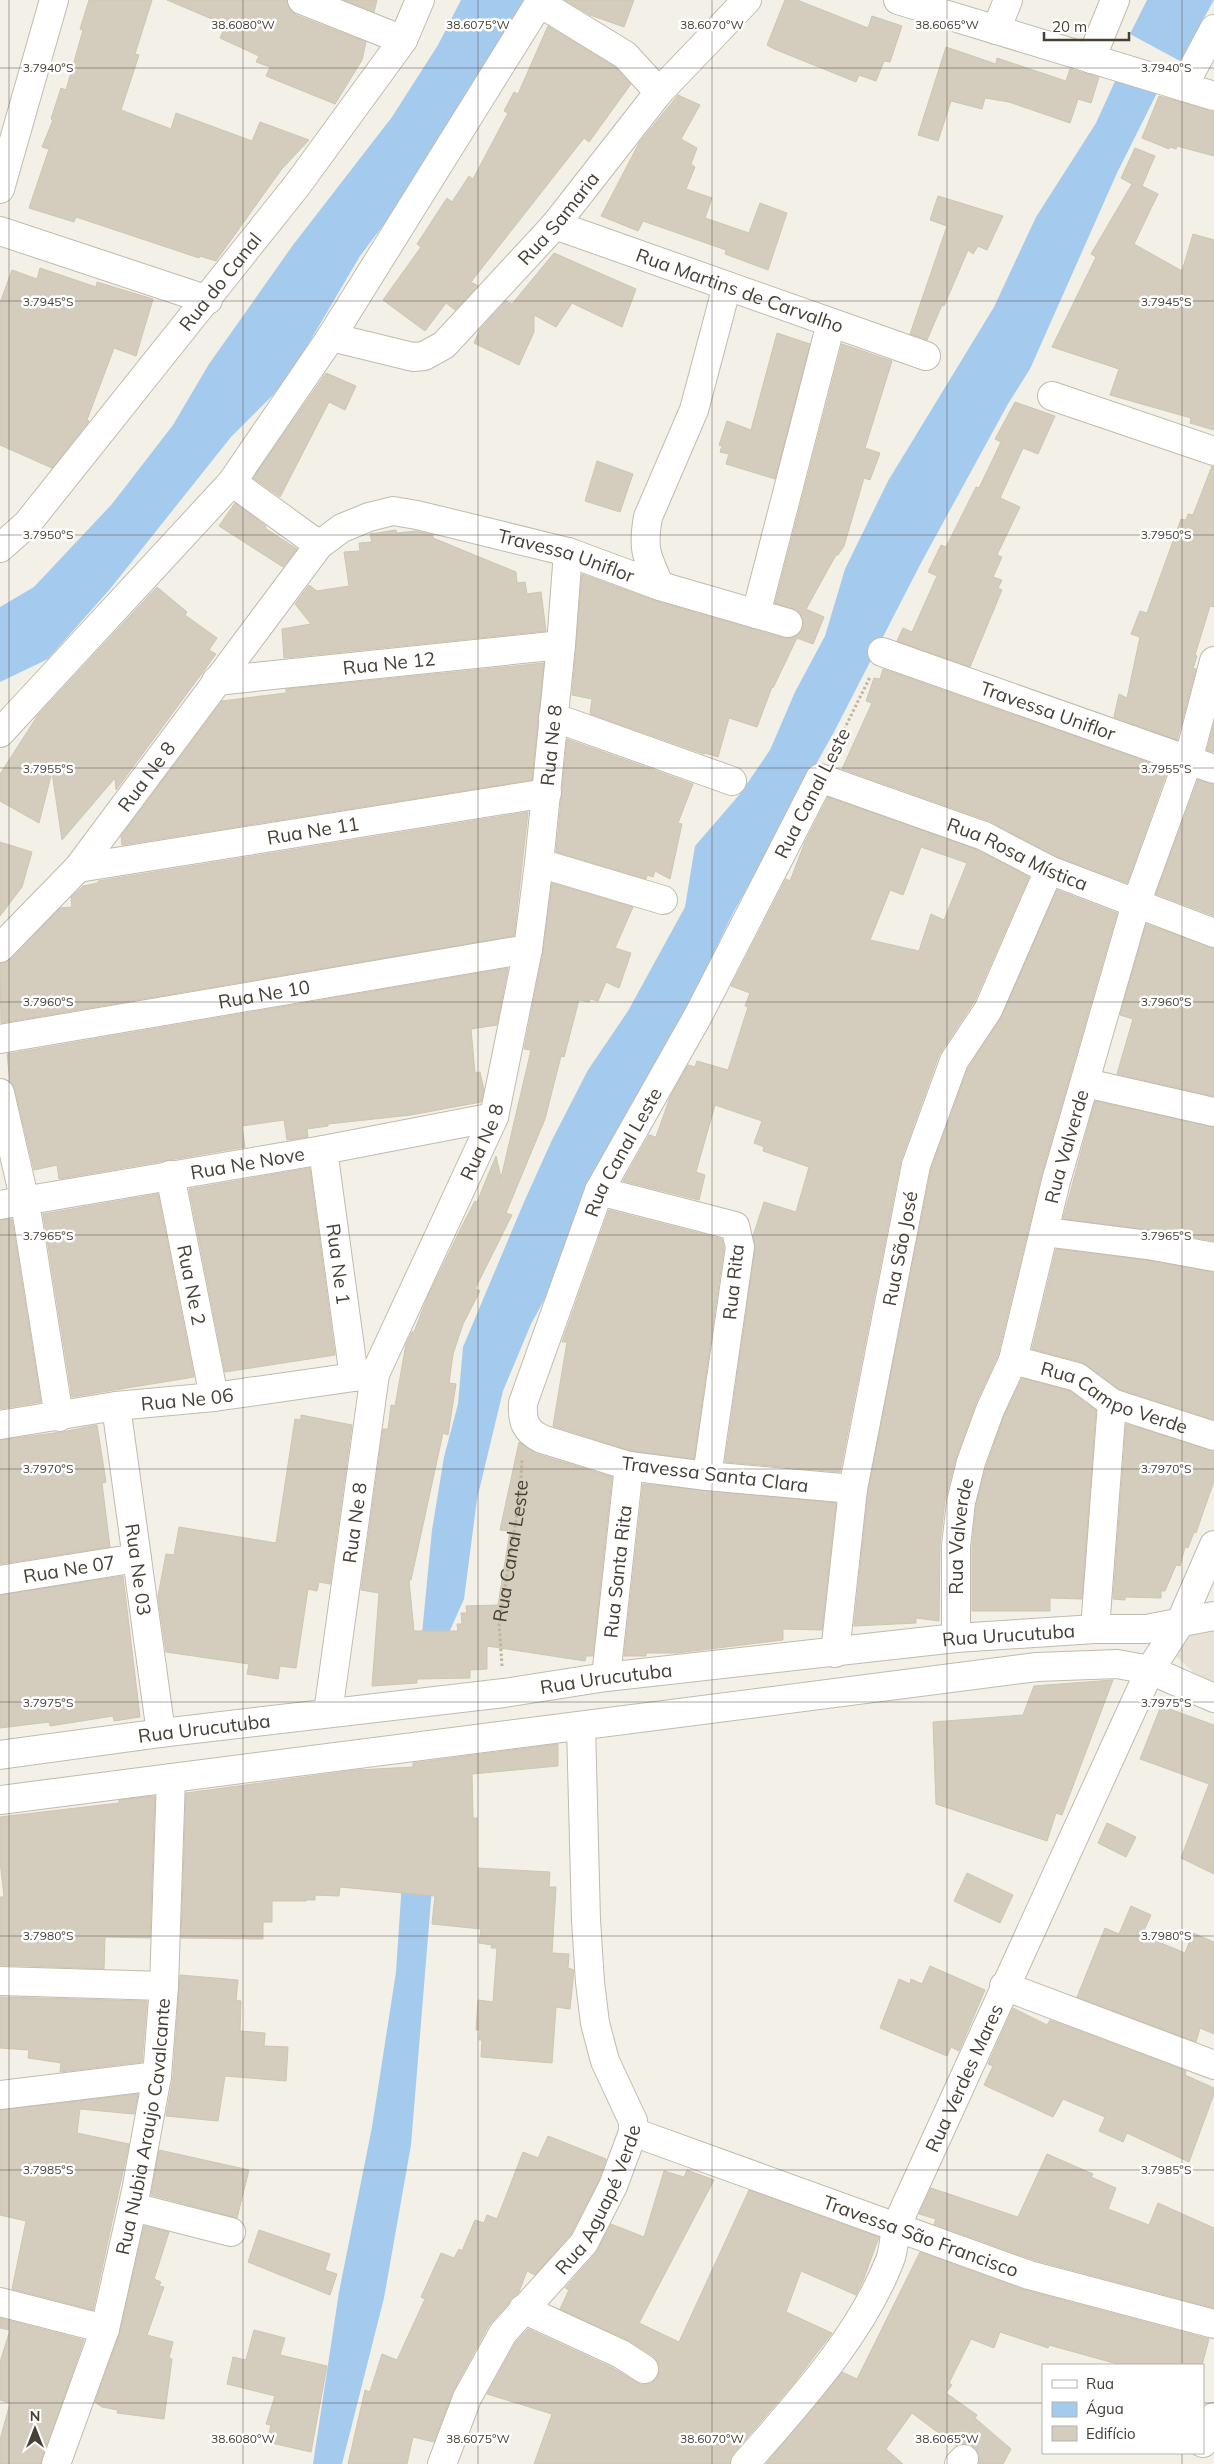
<svg xmlns="http://www.w3.org/2000/svg" width="1214" height="2464" viewBox="0 0 1214 2464" font-family="Mulish,sans-serif">
<style>
.residential{fill:#e7e2d5}
.water{fill:#a4cbee}
.building{fill:#d4ccbc;stroke:#cfc5b0;fill-rule:evenodd}
.lines{fill:none;stroke-linecap:round;stroke-linejoin:round}
.minor-casing{stroke:#c1bbac;stroke-width:30}
.path{stroke:#c0b59b;stroke-width:3;stroke-dasharray:2.5 2.5;stroke-linecap:butt}
.minor{stroke:#fff;stroke-width:28}
.ticks{fill:none;stroke:#464036;stroke-width:1;stroke-opacity:0.45}
.labels{text-anchor:middle;dominant-baseline:central;stroke-width:5;stroke-linejoin:round;paint-order:stroke}
.street-label{font-size:19px;fill:#464036;stroke:#fff}
.ticks-label{font-size:12px;text-anchor:middle;fill:#464036;stroke:#fff;stroke-width:5;stroke-linejoin:round;paint-order:stroke}
</style>
<rect width="100%" height="100%" fill="#f3f0e7"/>
<path class="residential" d="M1214,1617V1691L1146,1629Z"/>
<g class="water">
<path d="M461,0H527L403,199L360,256L286,382L231,437L110,589L48,659L0,682V607L34,587L112,504L173,425L209,364L293,245L392,117L438,45Z"/>
<path d="M1147,0H1214L1180,61L1130,34Z"/>
<path d="M1116,79L1159,89L1117,173L1030,369L1008,404L921,563L834,732L733,913L567,1258L531,1324L503,1391L477,1499L464,1599L448,1635L421,1644L432,1530L444,1457L458,1404L463,1347L524,1202L552,1140L588,1070L628,1011L685,907L695,846L740,794L770,750L795,692L825,636L845,569L888,481L994,307L1036,217L1096,123Z"/>
<path d="M406,1821L437,1827L411,2145L384,2298L342,2464H313L339,2292L372,2127L396,1972Z"/>
</g>
<g class="building">
<path d="M89,0H152L135,54L139,55L121,110L171,129L176,113L252,141L260,122L309,140L281,170L216,261L200,256L199,258L76,217L74,222L29,208L49,149L42,147L53,120L51,119L61,88L66,90L83,30L80,29Z"/>
<path d="M167,0H287L290,9L296,15L366,42L362,60L335,104L266,76L270,67L256,62L259,56L220,38L226,25Z"/>
<path d="M344,0H377L374,12Z"/>
<path d="M565,0H634L624,27L590,15Z"/>
<path d="M785,0H797L868,28L872,16L902,26L890,62L884,61L876,81L859,75L856,82L774,49L767,45Z"/>
<path d="M548,26L615,67L631,84L589,142L584,138L471,282L478,286L455,310L446,303L425,331L383,300L421,247L417,244L447,198L452,202L469,176L473,179L508,113L504,111L514,92L518,94Z"/>
<path d="M946,47L996,64L997,58L1066,81L1070,69L1099,77L1091,103L1078,99L1070,123L1009,102L985,98L982,109L951,101L938,141L918,135Z"/>
<path d="M678,95L700,105L681,139L697,148L691,164L695,167L686,189L712,198L705,218L749,233L760,203L787,213L768,270L725,254L726,250L643,221L638,231L601,216L639,143Z"/>
<path d="M1159,96L1214,111V156L1177,146L1176,149L1170,147L1169,149L1142,138Z"/>
<path d="M1135,148L1155,156L1142,186L1158,194L1134,244L1182,271L1193,234L1214,240V430L1190,423L1191,418L1110,395L1119,369L1052,347L1096,257L1091,254L1132,184L1121,178Z"/>
<path d="M938,196L1003,216L987,250L978,246L973,254L968,250L944,306L942,305L927,340L910,334L947,226L930,220Z"/>
<path d="M554,253L636,289L622,327L572,303L556,327L534,315V332L519,365L474,343L480,329L506,301L512,304Z"/>
<path d="M40,268L96,287L97,282L153,299L136,356L114,348L87,420L89,421L52,468L0,445V303L12,270L37,279Z"/>
<path d="M777,333L810,344L775,479L726,464L729,454L720,452L722,446L719,445L727,421L751,430Z"/>
<path d="M842,344L892,361L865,448L880,453L870,480L864,478L844,546L838,555H836L806,609L824,617L813,644L797,638L773,688L772,687L757,727L729,718L718,757L705,753L704,754L590,714L592,699L572,695L582,574L656,601L784,638H792L799,634L803,627V620L800,613L775,603Z"/>
<path d="M326,373L356,386L345,410L329,402L280,497L253,478Z"/>
<path d="M1015,402L1055,416L1038,454L1023,448L1000,498L1020,507L997,555L1002,557L993,577L1002,580L998,588L1002,590L970,667L897,641L903,628L912,632L937,576L928,572L941,545L946,547L976,487L979,488L1001,442L995,439Z"/>
<path d="M597,461L633,474L620,512L585,501Z"/>
<path d="M1212,466L1214,467V607L1210,606L1195,655L1197,656L1193,668L1196,669L1177,740L1114,717L1119,694L1127,698L1140,637L1131,634L1140,611L1147,613L1181,519L1186,520L1188,514L1193,515Z"/>
<path d="M235,503L266,526L265,528L297,549L283,567L219,526Z"/>
<path d="M396,530L397,533L416,531L433,535V538L516,572L517,583L525,582L527,594L541,592L546,631L284,658L282,629L311,624L295,604L309,585L317,591L349,586L344,552L360,551L359,543L372,542L370,534Z"/>
<path d="M157,587L187,612L185,615L217,638L209,650L216,654L116,790L115,778L62,840L52,772L39,823L0,801V774L38,715Z"/>
<path d="M544,663L532,780L122,845L121,836L222,701L286,693V689Z"/>
<path d="M883,669L1168,769L1127,883L1055,856L989,821L842,769L872,703L866,701L874,678L880,679Z"/>
<path d="M1214,723V752L1207,750Z"/>
<path d="M567,739L693,784L678,823L682,824L670,879L655,871L653,877L647,875L646,879L556,852Z"/>
<path d="M1198,780L1214,784V916L1156,894Z"/>
<path d="M828,797L978,850L1029,877L974,1002L939,1055L901,1160L840,1472L725,1462L755,1249L753,1236L764,1202L796,1212L809,1167L763,1151L764,1147L754,1143L762,1121L715,1105L696,1172L705,1175L699,1200L623,1181L649,1135L656,1137L670,1097L688,1065L695,1067L697,1061L728,1070L748,1007L745,1006L750,993L731,986L786,879L790,881L805,842ZM921,847L967,863L944,920L931,914L919,951L870,940L890,890L903,895Z"/>
<path d="M528,812L514,936L1,1023L0,963L11,959L60,908L72,907L71,897L83,886L98,883V881Z"/>
<path d="M0,842L32,852L22,887L0,916Z"/>
<path d="M552,883L633,907L615,948L631,953L619,988L606,982L598,1001L590,999L589,1002L579,1000L564,1057L561,1056L545,1119L506,1213L512,1215L475,1289L480,1291L463,1324L453,1354L449,1383L456,1384L448,1435L443,1433L411,1580H409L414,1631H458L457,1624H462L461,1613H467L466,1606L498,1605L510,1531L500,1530L519,1442L537,1454L612,1477L593,1656H586L585,1661L487,1646V1669L470,1670V1678L417,1679V1683L372,1686L379,1593L361,1590L383,1429H388L391,1405L395,1406L406,1344L412,1332H414L428,1296L464,1222L475,1201L477,1202L496,1156L501,1178L531,1050L524,1049L543,952Z"/>
<path d="M1057,890L1117,913L1041,1177L998,1355L975,1405L956,1458L945,1500L940,1544L939,1621L916,1618V1623L854,1626L868,1491L931,1169L968,1068L1002,1016Z"/>
<path d="M1146,924L1214,948V1096L1117,1074L1133,1019L1120,1015Z"/>
<path d="M508,968L497,1025L471,1029L475,1073L480,1072L484,1090L481,1102L411,1115L328,1124V1126L307,1129L308,1137L287,1140L284,1120L242,1126L245,1147L59,1179L57,1165L34,1170L15,1090L10,1082L7,1054Z"/>
<path d="M1095,1101L1214,1127V1241L1150,1230L1063,1219Z"/>
<path d="M310,1168L335,1355L225,1372L189,1189Z"/>
<path d="M158,1194L194,1377L72,1397L43,1214Z"/>
<path d="M609,1210L722,1239L724,1248L694,1459L632,1451L553,1426L567,1342H562Z"/>
<path d="M12,1219L41,1402L0,1409V1220Z"/>
<path d="M1056,1249L1146,1260L1214,1272V1420L1119,1389L1081,1362L1032,1349Z"/>
<path d="M1022,1378L1070,1391L1096,1410L1082,1599L1050,1598V1611H972V1547L976,1505L986,1467L1004,1416Z"/>
<path d="M301,1415L352,1425L330,1584L319,1582L317,1591L308,1589L296,1668L280,1666L278,1679L247,1674L249,1664L166,1652L158,1596L166,1554L174,1555L179,1527L276,1543L295,1419L301,1420Z"/>
<path d="M1126,1424L1214,1451V1481L1196,1533L1194,1532L1188,1548L1185,1547L1180,1566L1176,1565L1165,1591H1161V1598L1125,1597V1600L1113,1599Z"/>
<path d="M97,1425L106,1482L102,1483L110,1547L0,1564V1440L62,1432Z"/>
<path d="M643,1484L836,1503L822,1630L783,1629V1640L677,1653H646V1656H624Z"/>
<path d="M123,1576L140,1717L114,1721L113,1716L50,1726L49,1722L0,1728V1595Z"/>
<path d="M1113,1680L1062,1815L1056,1813L1047,1841L936,1804L933,1722L1023,1715L1034,1686Z"/>
<path d="M1161,1706L1214,1725V1874L1181,1858L1209,1784L1140,1759Z"/>
<path d="M558,1744V1766L472,1774L473,1818H477V1868L550,1872L549,1887H556L552,1953L569,1954L568,1968L574,1970L570,2009L556,2007L552,2063L481,2057L482,2040H479L480,2030H476L478,2000L493,2002L497,1948H491L492,1945L479,1943L481,1929L432,1924L435,1896L340,1887L339,1896L315,1895V1900H306V1901H272V1922H263V1939L181,1938L186,1793L357,1770L413,1767V1763Z"/>
<path d="M155,1796L150,1938L105,1937L104,1969L0,1965V1897H4L0,1861V1817L119,1803V1800Z"/>
<path d="M1107,1823L1136,1837L1126,1857L1098,1843Z"/>
<path d="M967,1873L1013,1895L1000,1923L954,1901Z"/>
<path d="M1131,1906L1151,1915L1142,1935L1185,1953L1193,1933L1214,1942V2034L1200,2028L1196,2042L1077,1997L1105,1928L1119,1934Z"/>
<path d="M930,1966L985,1990L959,2051L951,2047L947,2056L880,2028L899,1979L910,1984L911,1979L922,1984Z"/>
<path d="M180,1975L238,1980L236,2000L241,2001L240,2031L265,2033L264,2046L288,2047L286,2081L225,2076L218,2121L166,2116L173,2077Z"/>
<path d="M0,1997L147,2001L142,2062L60,2072L61,2063L28,2058L29,2050L0,2048Z"/>
<path d="M1013,2008L1047,2025L1050,2020L1186,2071L1185,2075L1214,2088V2094L1189,2162L1127,2133L1123,2142L1099,2131L1105,2117L1063,2099L1053,2117L984,2085L993,2066L988,2064Z"/>
<path d="M138,2094L134,2114L80,2109L77,2133L129,2144L93,2310L12,2289L26,2221L0,2215V2110Z"/>
<path d="M548,2136L606,2159L599,2180L571,2234L535,2275L527,2271L519,2292L489,2325L453,2391L434,2442L413,2437L407,2464H348L365,2390L370,2392L382,2354L397,2360L425,2299L421,2297L441,2253L454,2258L459,2249L462,2251L475,2220L484,2223L487,2215L497,2219L523,2152L538,2158Z"/>
<path d="M159,2150L249,2170L237,2218L151,2195Z"/>
<path d="M1047,2154L1093,2174L1091,2177L1116,2188L1108,2209L1149,2225L1158,2203L1214,2228V2308L1034,2260L934,2224L936,2219L919,2214L931,2188L1018,2217Z"/>
<path d="M687,2170L714,2180L639,2323L679,2342L749,2190L879,2237L863,2281L856,2295L801,2271L786,2312L832,2333L794,2383L733,2454L730,2464H534L552,2414L487,2394L516,2342L528,2329L613,2368L636,2382L643,2385L651,2383L657,2378L660,2369L658,2362L653,2356L628,2340L560,2309L569,2290L565,2288L596,2253L611,2224L644,2237L664,2171L684,2177Z"/>
<path d="M144,2226L169,2232L154,2279L161,2282L159,2286L164,2287L147,2335L173,2342L169,2358L172,2359L164,2419L117,2413L118,2410L102,2407L95,2402L120,2332Z"/>
<path d="M259,2230L330,2254L325,2270L337,2274L330,2295L248,2262Z"/>
<path d="M920,2252L1025,2290L1209,2339L1202,2365H1121L1049,2345L1048,2348L1000,2332L994,2348L971,2339L949,2383L952,2385L946,2393L977,2415L975,2418L1011,2449L1003,2464H979V2455L975,2448L968,2444L956,2446L912,2413L886,2449L903,2464H766L842,2372L857,2379Z"/>
<path d="M0,2318L84,2340L41,2464H0V2440L10,2403L0,2400V2362L10,2330L0,2328Z"/>
<path d="M254,2330L285,2338L280,2355L327,2366L311,2452L267,2442L271,2425L266,2424L275,2396L227,2384L233,2357L246,2360Z"/>
</g>
<g class="lines">
<defs>
<g id="minor">
<path d="M302,0L403,40"/>
<path d="M898,0L1214,96"/>
<path d="M540,3L625,55L659,92"/>
<path d="M996,30L1008,0"/>
<path d="M1091,59L1115,0"/>
<path d="M1183,87L1214,29"/>
<path d="M0,189L54,0"/>
<path id="s2" d="M555,225L926,356"/>
<path d="M0,231L208,300"/>
<path id="s3" d="M331,337L413,357L424,356L444,345L555,225L659,92L747,0"/>
<path d="M1052,396L1214,451"/>
<path d="M232,482L319,545"/>
<path id="s4" d="M0,548L27,524L298,184L403,40L420,0"/>
<path d="M660,586C647,557 642,550 648,517L694,410L727,286"/>
<path d="M756,614L831,323"/>
<path id="s5" d="M882,652L1214,769"/>
<path id="s6" d="M216,681L561,645"/>
<path d="M553,717L732,781"/>
<path d="M0,733L232,482L331,337L541,0"/>
<path d="M539,863L663,900"/>
<path id="s7" d="M78,868L547,793"/>
<path id="s8" d="M0,948L78,868L319,545L342,528L369,517L393,511L417,515L568,552L660,586L788,623"/>
<path id="s9" d="M0,1039L528,949"/>
<path d="M1086,1083L1214,1112"/>
<path d="M0,1093L25,1202L59,1417"/>
<path id="s10" d="M323,1150L354,1377"/>
<path id="s11" d="M170,1175L214,1397"/>
<path d="M599,1191L735,1226L740,1247L707,1476"/>
<path id="s12" d="M0,1205L323,1150L494,1117"/>
<path d="M1045,1232L1148,1245L1214,1257"/>
<path id="s13" d="M1013,1360L1077,1377L1112,1403L1214,1436"/>
<path id="s14" d="M116,1406L161,1733"/>
<path id="s15" d="M0,1425L116,1406L214,1397L375,1374"/>
<path id="s16" d="M853,1489L707,1476L629,1466L542,1439C525,1431 522,1421 523,1403L599,1191L699,1014L820,778L984,836L1049,870L1214,933"/>
<path id="s17" d="M0,1580L137,1558"/>
<path d="M1095,1629L1112,1403"/>
<path id="s18" d="M956,1638V1546L961,1502L971,1462L990,1410L1013,1360L1056,1181L1136,904L1188,761L1214,661"/>
<path id="s19" d="M835,1653L853,1489L916,1165L954,1061L988,1010L1049,870"/>
<path id="s20" d="M606,1677L629,1466"/>
<path id="s21" d="M328,1713L375,1374L494,1117L528,949L539,863L561,645L568,552"/>
<path id="s22" d="M0,1755L161,1733L504,1693L606,1677L956,1638L1095,1629H1146L1214,1616"/>
<path d="M0,1800L1037,1667L1117,1664L1150,1670L1214,1698"/>
<path d="M0,1981L164,1986"/>
<path d="M1004,1986L1214,2065"/>
<path d="M0,2095L157,2076"/>
<path id="s23" d="M633,2132L1029,2275L1214,2324"/>
<path d="M133,2207L231,2232"/>
<path d="M0,2302L105,2329"/>
<path d="M523,2309L621,2354L644,2369"/>
<path d="M1203,2443L1214,2417"/>
<path id="s24" d="M56,2464L105,2329L136,2191L157,2076L164,1986L171,1778"/>
<path id="s25" d="M442,2464L467,2398L503,2333L584,2243L613,2186L633,2132V2121L605,2061L595,2023L590,1982L586,1920L581,1726"/>
<path id="s26" d="M745,2464C798,2403 860,2337 890,2260C894,2250 894,2237 896,2227L1150,1670L1180,1623L1214,1545"/>
<path d="M959,2464L964,2459"/>
</g>
</defs>
<use href="#minor" class="minor-casing"/>
<g class="path">
<path d="M833,752L870,677"/>
<path id="s1" d="M502,1666L499,1623L520,1496L522,1459"/>
</g>
<use href="#minor" class="minor"/>
</g>
<path class="ticks" d="M9,0V2464M243,0V2464M478,0V2464M712,0V2464M947,0V2464M1182,0V2365M0,68H1214M0,301H1214M0,535H1214M0,768H1214M0,1002H1214M0,1235H1214M0,1469H1214M0,1702H1214M0,1936H1214M0,2170H1214M0,2403H1043M1203,2403H1214M1182,2453V2464"/>
<g class="labels">
<g class="street-label">
<text stroke="none"><textPath href="#s3" startOffset="289">Rua Samaria</textPath></text>
<text stroke="none"><textPath href="#s4" startOffset="346">Rua do Canal</textPath></text>
<text stroke="none"><textPath href="#s2" startOffset="196">Rua Martins de Carvalho</textPath></text>
<text stroke="none"><textPath href="#s8" startOffset="776">Travessa Uniflor</textPath></text>
<text stroke="none"><textPath href="#s6" startOffset="174">Rua Ne 12</textPath></text>
<text stroke="none"><textPath href="#s5" startOffset="176">Travessa Uniflor</textPath></text>
<text stroke="none"><textPath href="#s21" startOffset="1002">Rua Ne 8</textPath></text>
<text stroke="none"><textPath href="#s8" startOffset="226">Rua Ne 8</textPath></text>
<text transform="translate(812 793) rotate(-63)">Rua Canal Leste</text>
<text stroke="none"><textPath href="#s7" startOffset="238">Rua Ne 11</textPath></text>
<text stroke="none"><textPath href="#s16" startOffset="1266">Rua Rosa Mística</textPath></text>
<text stroke="none"><textPath href="#s9" startOffset="268">Rua Ne 10</textPath></text>
<text stroke="none"><textPath href="#s21" startOffset="598">Rua Ne 8</textPath></text>
<text stroke="none"><textPath href="#s18" startOffset="508">Rua Valverde</textPath></text>
<text stroke="none"><textPath href="#s16" startOffset="631">Rua Canal Leste</textPath></text>
<text stroke="none"><textPath href="#s12" startOffset="251">Rua Ne Nove</textPath></text>
<text stroke="none"><textPath href="#s19" startOffset="410">Rua São José</textPath></text>
<text stroke="none"><textPath href="#s10" startOffset="115">Rua Ne 1</textPath></text>
<text transform="translate(733 1282) rotate(-84)">Rua Rita</text>
<text stroke="none"><textPath href="#s11" startOffset="112">Rua Ne 2</textPath></text>
<text stroke="none"><textPath href="#s13" startOffset="109">Rua Campo Verde</textPath></text>
<text stroke="none"><textPath href="#s15" startOffset="189">Rua Ne 06</textPath></text>
<text transform="translate(715 1474) rotate(7)">Travessa Santa Clara</text>
<text stroke="none"><textPath href="#s21" startOffset="192">Rua Ne 8</textPath></text>
<text stroke="none"><textPath href="#s18" startOffset="102">Rua Valverde</textPath></text>
<text stroke="none"><textPath href="#s1" startOffset="116">Rua Canal Leste</textPath></text>
<text stroke="none"><textPath href="#s17" startOffset="70">Rua Ne 07</textPath></text>
<text stroke="none"><textPath href="#s14" startOffset="165">Rua Ne 03</textPath></text>
<text stroke="none"><textPath href="#s20" startOffset="106">Rua Santa Rita</textPath></text>
<text stroke="none"><textPath href="#s22" startOffset="1016">Rua Urucutuba</textPath></text>
<text stroke="none"><textPath href="#s22" startOffset="611">Rua Urucutuba</textPath></text>
<text stroke="none"><textPath href="#s22" startOffset="206">Rua Urucutuba</textPath></text>
<text stroke="none"><textPath href="#s26" startOffset="449">Rua Verdes Mares</textPath></text>
<text stroke="none"><textPath href="#s24" startOffset="350">Rua Nubia Araujo Cavalcante</textPath></text>
<text stroke="none"><textPath href="#s25" startOffset="311">Rua Aguapé Verde</textPath></text>
<text stroke="none"><textPath href="#s23" startOffset="306">Travessa São Francisco</textPath></text>
</g>
</g>
<g class="ticks-label">
<text x="243" y="29">38.6080°W</text>
<text x="478" y="29">38.6075°W</text>
<text x="712" y="29">38.6070°W</text>
<text x="947" y="29">38.6065°W</text>
<text x="48" y="72">3.7940°S</text>
<text x="1166" y="72">3.7940°S</text>
<text x="48" y="306">3.7945°S</text>
<text x="1166" y="306">3.7945°S</text>
<text x="48" y="539">3.7950°S</text>
<text x="1166" y="539">3.7950°S</text>
<text x="48" y="773">3.7955°S</text>
<text x="1166" y="773">3.7955°S</text>
<text x="48" y="1006">3.7960°S</text>
<text x="1166" y="1006">3.7960°S</text>
<text x="48" y="1240">3.7965°S</text>
<text x="1166" y="1240">3.7965°S</text>
<text x="48" y="1473">3.7970°S</text>
<text x="1166" y="1473">3.7970°S</text>
<text x="48" y="1707">3.7975°S</text>
<text x="1166" y="1707">3.7975°S</text>
<text x="48" y="1940">3.7980°S</text>
<text x="1166" y="1940">3.7980°S</text>
<text x="48" y="2174">3.7985°S</text>
<text x="1166" y="2174">3.7985°S</text>
<text x="243" y="2443">38.6080°W</text>
<text x="478" y="2443">38.6075°W</text>
<text x="712" y="2443">38.6070°W</text>
<text x="947" y="2443">38.6065°W</text>
</g>
<rect x="1042" y="2364" width="162" height="90" fill="#ffffff" stroke="#b5b3af"/>
<rect x="1052" y="2380" width="25" height="8" fill="#ffffff" stroke="#b5b3af"/>
<text x="1086" y="2389" font-size="15" fill="#464036">Rua</text>
<rect x="1052" y="2402" width="25" height="15" fill="#a4cbee" stroke="#b5b3af"/>
<text x="1086" y="2414" font-size="15" fill="#464036">Água</text>
<rect x="1052" y="2426" width="25" height="15" fill="#d4ccbc" stroke="#b5b3af"/>
<text x="1086" y="2439" font-size="15" fill="#464036">Edifício</text>
<g transform="translate(35 2429)" stroke="#ffffff" stroke-width="4" paint-order="stroke">
<path d="M0-4L9 19L0 12L-9 19Z" fill="#464036"/>
<text y="-8" font-size="14" font-weight="bold" text-anchor="middle" fill="#464036">N</text>
</g>
<path d="M1044 32v8h85v-8" fill="none" stroke="#464036" stroke-width="2.5"/>
<text x="1052" y="32" font-size="15" fill="#464036" stroke="#ffffff" stroke-width="4" paint-order="stroke">20 m</text>
</svg>
